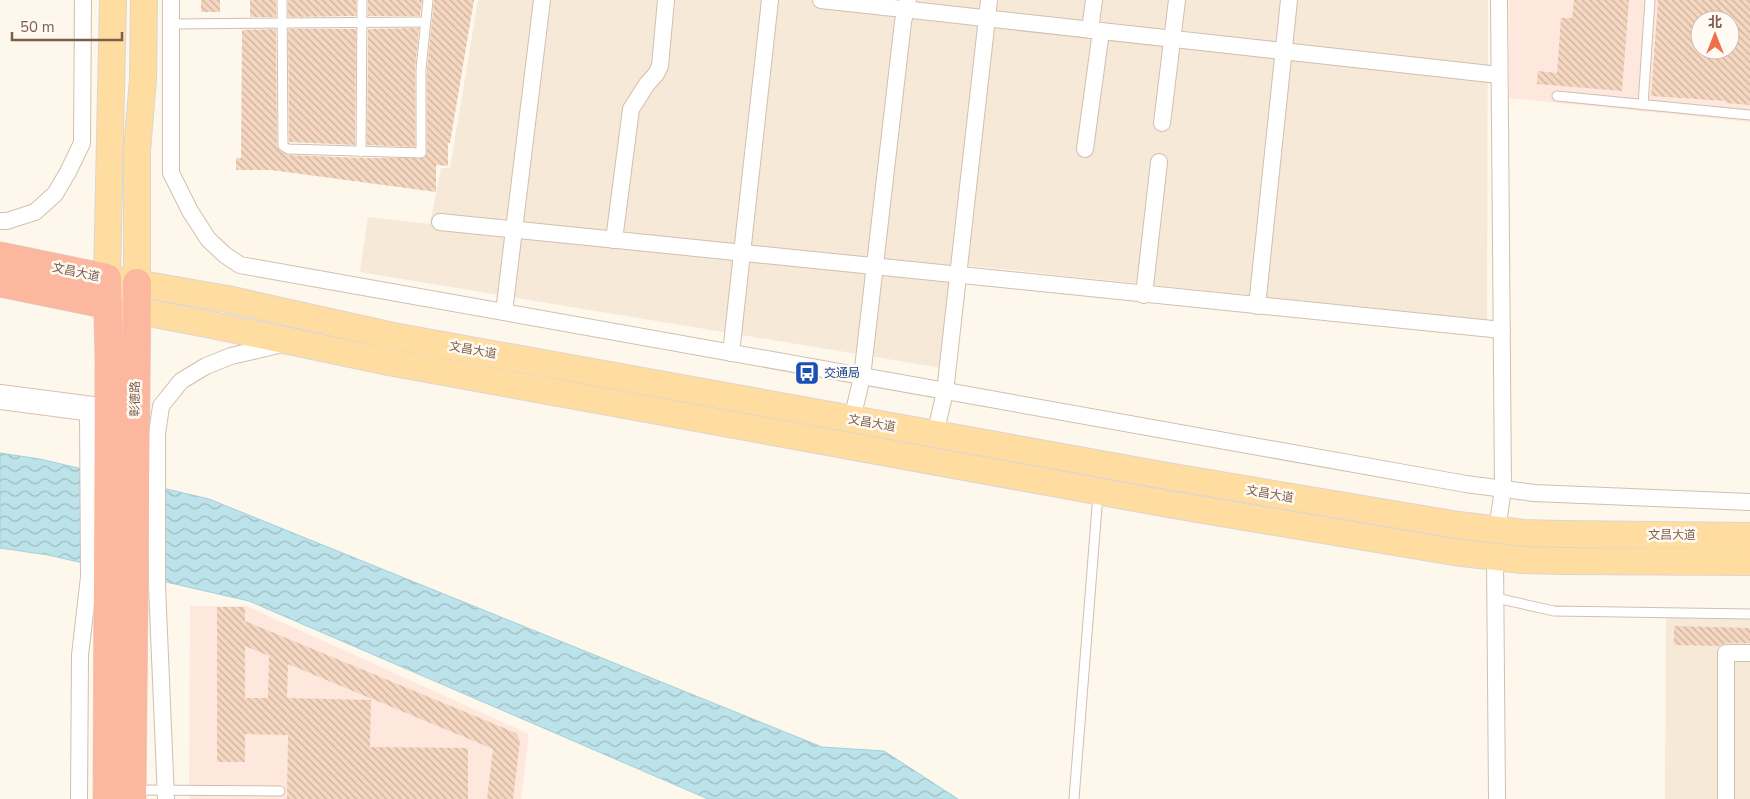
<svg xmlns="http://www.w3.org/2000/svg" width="1750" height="799" viewBox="0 0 1750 799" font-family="'Nunito Sans','Noto Sans SC',sans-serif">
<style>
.residential{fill:#f6e9d8}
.commercial{fill:#fee8de;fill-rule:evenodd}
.water{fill:url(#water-waves);stroke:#a2d2dc}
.building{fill:url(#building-back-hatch);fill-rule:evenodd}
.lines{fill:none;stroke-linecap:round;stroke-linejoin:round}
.lane-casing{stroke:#d2bfae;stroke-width:11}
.street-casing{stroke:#d2bfae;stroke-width:18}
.secondary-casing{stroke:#d8c1ae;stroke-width:26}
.primary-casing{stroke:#ddd5d0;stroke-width:28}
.highway-casing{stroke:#ddd5d0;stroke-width:29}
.lane{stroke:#fff;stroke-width:9}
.street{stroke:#fff;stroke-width:16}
.secondary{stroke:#fff;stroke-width:24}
.primary{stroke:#ffdda1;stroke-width:26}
.highway{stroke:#fbb89f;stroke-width:28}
.labels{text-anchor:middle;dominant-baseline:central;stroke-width:5;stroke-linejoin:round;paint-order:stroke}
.street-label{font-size:12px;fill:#7c5d4b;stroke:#fffaf3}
.transit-label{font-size:12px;fill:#164399;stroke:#fffaf3;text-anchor:start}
</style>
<defs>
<pattern id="water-waves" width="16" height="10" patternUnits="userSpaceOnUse" patternTransform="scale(1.25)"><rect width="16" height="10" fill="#bde3ea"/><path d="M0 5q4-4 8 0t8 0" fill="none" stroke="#9fbbc0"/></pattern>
<pattern id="building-back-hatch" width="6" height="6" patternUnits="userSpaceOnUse" patternTransform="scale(1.25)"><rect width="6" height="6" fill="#f5d6c0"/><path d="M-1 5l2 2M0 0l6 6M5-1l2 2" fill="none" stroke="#cbb19e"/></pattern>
</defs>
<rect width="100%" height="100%" fill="#fef7eb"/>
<g class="residential">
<path d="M478,0H1488L1487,320L953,264L942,368L360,272L368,217L430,224L441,168H450Z"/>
<path d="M1666,615L1750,616V799H1665Z"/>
</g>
<g class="commercial">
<path d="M1509,0H1750V122L1509,98ZM1700,20H1730V50H1700Z"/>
<path d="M190,606H246L529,734L521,799H189Z"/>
</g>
<path class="water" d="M0,453L40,459L209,499L822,747L884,751L958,799H708L249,601L48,555L0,548Z"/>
<g class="building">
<rect x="201" y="0" width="19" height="12"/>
<rect x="250" y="0" width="26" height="17"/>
<path d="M288,0H356V16L288,17Z"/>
<path d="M368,0H422L420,16H368Z"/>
<path d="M434,0H474L450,143H448V166L436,165V192L271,170H236V158H241L242,30L276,29L277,146L280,151L288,155L360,158H424L427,153V69Z"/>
<path d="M1574,0H1629L1622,91L1537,84L1538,71L1557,73L1561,18H1572Z"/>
<path d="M1658,0H1750V105L1726,103V101L1651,96ZM1700,20H1730V50H1700Z"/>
<path d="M419,28L415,69V147L367,145L368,29Z"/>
<path d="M288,29H356L355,145L289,142Z"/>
<path d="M217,607H245V621L516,733L520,741L513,799H487L493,749L288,664L287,698L371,700L370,747L468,748V799H287L288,735L245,734V762H217ZM245,646L269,656L268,698H245Z"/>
<path d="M1674,626L1750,628V643H1726L1720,646L1674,645Z"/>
</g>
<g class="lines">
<defs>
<g id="lane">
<path d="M282,0L283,146L288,149L421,153V69L428,0"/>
<path d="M171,24L425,22"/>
<path d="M1557,96L1750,115"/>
<path d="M1643,105L1650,0"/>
<path d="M361,152L362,0"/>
<path d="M1496,598L1554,611L1750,614"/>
<path d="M135,790L280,791"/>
<path d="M1074,799L1098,494"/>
</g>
<g id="street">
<path d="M171,0V173L190,211L208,239L225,255L240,265L1466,484L1534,493L1750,502"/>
<path d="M821,0L1499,75"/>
<path d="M1090,30L1094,0"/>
<path d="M1162,123L1177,0"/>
<path d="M1085,149L1101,31"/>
<path d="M0,221H7L35,212L55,194L68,172L82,143L83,0"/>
<path d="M440,222L1502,330"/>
<path d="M614,240L631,109L647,84L656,74L660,66L666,0"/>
<path d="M1144,295L1159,162"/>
<path d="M1257,306L1289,0"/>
<path d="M504,312L542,0"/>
<path d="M731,353L770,0"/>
<path d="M852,419L862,377L903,22L908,0"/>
<path d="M935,434L945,392L989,0"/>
<path d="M1497,530L1503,489L1499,0"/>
<path d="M1495,557L1497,799"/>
<path d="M79,799L80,655L89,577L88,408"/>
<path d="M166,799L157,585V434L161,406L181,381L206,366L231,356L283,344"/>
<path d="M1726,799V653H1750"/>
</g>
<path id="secondary" d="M0,397L108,411"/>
<g id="primary">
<path d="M113,0L107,278L227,299L393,336L1173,477L1458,525L1524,533L1561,534L1750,536"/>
<path d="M137,283V151L143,79L144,0"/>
<path d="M108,305L212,325L389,362L1168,504L1454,552L1522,560L1560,561L1750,562"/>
</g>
<g id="highway">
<path d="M0,256L107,278L109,360L107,799"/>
<path d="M0,283L108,305"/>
<path d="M132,799L137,283"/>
</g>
</defs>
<use href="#lane" class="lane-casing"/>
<use href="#street" class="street-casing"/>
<use href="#secondary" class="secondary-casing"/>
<use href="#primary" class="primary-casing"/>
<use href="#highway" class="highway-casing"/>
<use href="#lane" class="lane"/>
<use href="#street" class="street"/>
<use href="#secondary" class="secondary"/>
<use href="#primary" class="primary"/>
<use href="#highway" class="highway"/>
</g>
<defs>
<symbol id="bus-square" viewBox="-11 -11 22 22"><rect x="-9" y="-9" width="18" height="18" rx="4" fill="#1a4fb4" stroke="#fffaf3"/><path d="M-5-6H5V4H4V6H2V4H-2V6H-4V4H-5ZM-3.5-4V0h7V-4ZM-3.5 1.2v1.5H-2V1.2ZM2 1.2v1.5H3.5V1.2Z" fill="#fff"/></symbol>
</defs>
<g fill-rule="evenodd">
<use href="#bus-square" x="793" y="359" width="28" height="28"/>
</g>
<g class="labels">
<g class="street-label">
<text transform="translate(76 272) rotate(12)">文昌大道</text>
<text transform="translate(473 350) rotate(10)">文昌大道</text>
<text transform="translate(135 399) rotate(-89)">彰德路</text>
<text transform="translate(872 423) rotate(10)">文昌大道</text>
<text transform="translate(1270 494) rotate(10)">文昌大道</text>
<text x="1672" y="535">文昌大道</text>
</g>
<g class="transit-label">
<text x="824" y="373">交通局</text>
</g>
</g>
<g transform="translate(1715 35)"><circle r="24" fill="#fffaf3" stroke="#cbbbb0"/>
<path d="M0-4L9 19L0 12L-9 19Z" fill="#ee714a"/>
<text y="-8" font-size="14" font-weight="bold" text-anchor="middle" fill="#7c5d4b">北</text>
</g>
<path d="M12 32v8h110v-8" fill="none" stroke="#7c5d4b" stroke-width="2.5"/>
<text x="20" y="32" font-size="15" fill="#7c5d4b" stroke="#fffaf3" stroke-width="4" paint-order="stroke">50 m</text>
</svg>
